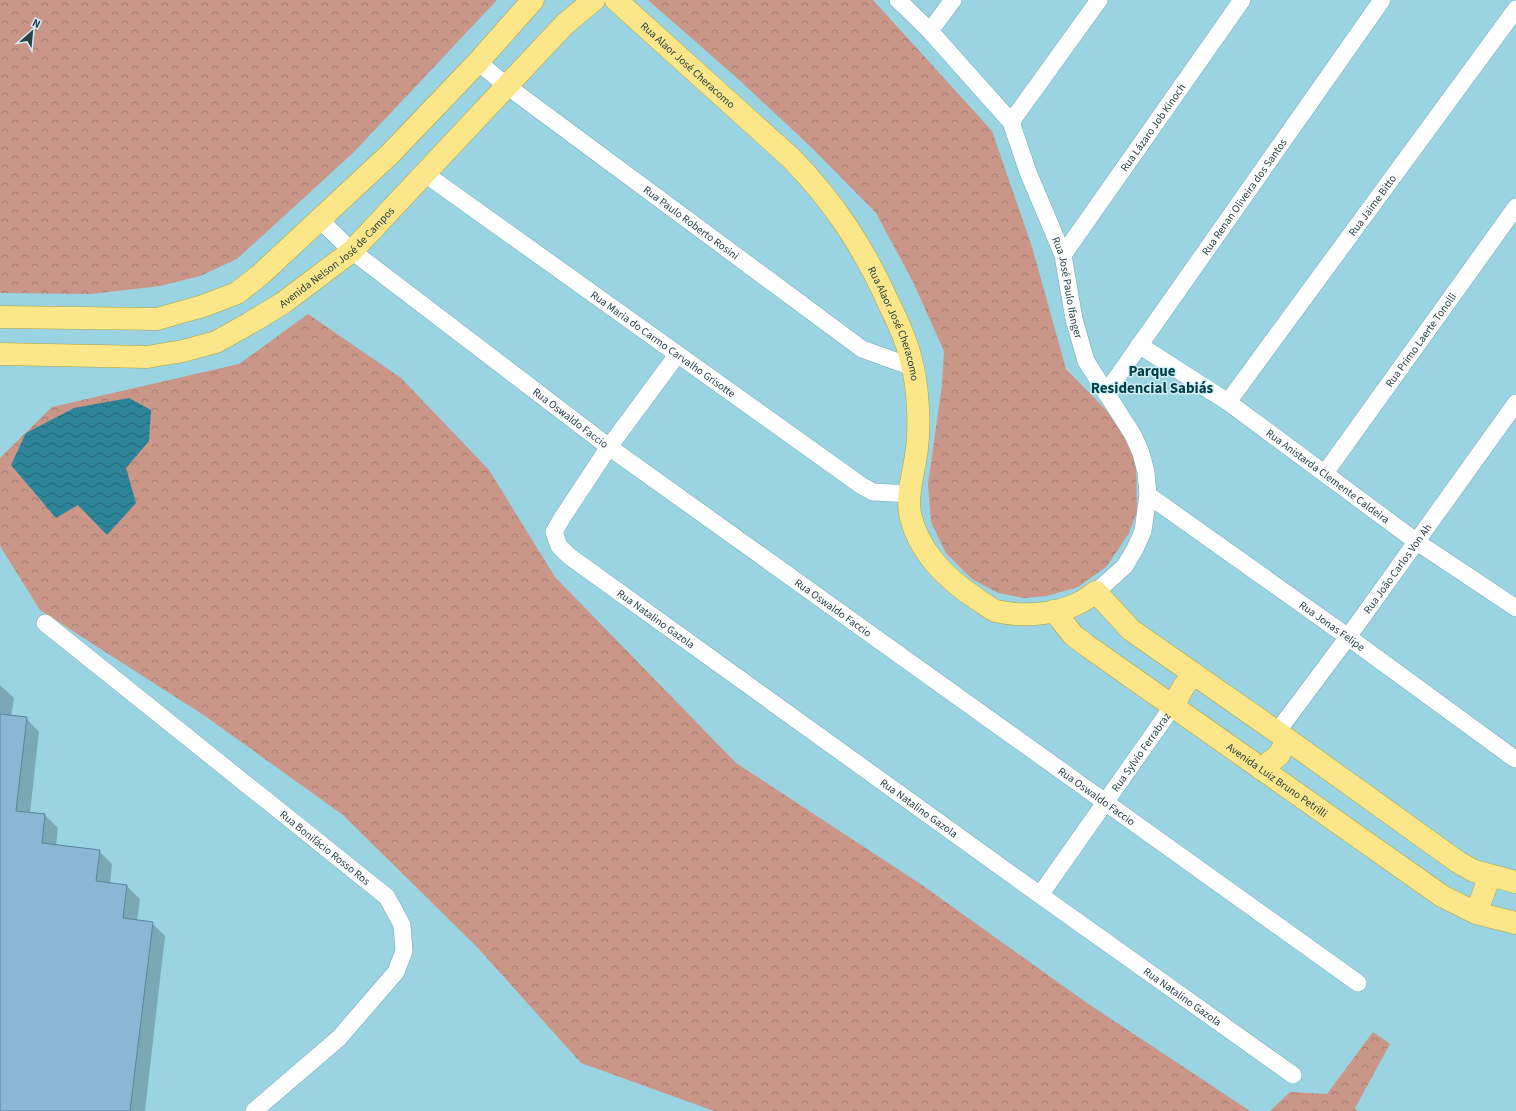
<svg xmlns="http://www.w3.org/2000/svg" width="1516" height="1111" viewBox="0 0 1516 1111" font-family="'Source Sans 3',sans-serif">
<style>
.forest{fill:url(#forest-crowns)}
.water{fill:url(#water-waves)}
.shadow{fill:#0003}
.building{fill:#8bb7d3;stroke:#59849e}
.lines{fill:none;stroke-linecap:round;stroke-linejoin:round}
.minor-casing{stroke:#71a9b7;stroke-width:18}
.major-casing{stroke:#b0a13f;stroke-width:23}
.minor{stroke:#fff;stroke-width:17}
.major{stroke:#fbe689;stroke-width:22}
.labels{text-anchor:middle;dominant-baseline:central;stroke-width:3;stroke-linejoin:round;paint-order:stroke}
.street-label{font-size:11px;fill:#294147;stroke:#d3eff6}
.district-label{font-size:15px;font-weight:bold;fill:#00404c;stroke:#d3eff6}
</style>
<defs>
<pattern id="forest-crowns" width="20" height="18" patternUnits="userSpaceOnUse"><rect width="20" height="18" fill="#ca9688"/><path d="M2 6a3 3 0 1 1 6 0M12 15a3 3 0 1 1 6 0" fill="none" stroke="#a47c71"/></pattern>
<pattern id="water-waves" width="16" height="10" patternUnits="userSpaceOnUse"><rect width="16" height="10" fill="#2e8498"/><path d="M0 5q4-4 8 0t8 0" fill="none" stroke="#266877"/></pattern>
</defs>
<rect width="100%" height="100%" fill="#9ad3e2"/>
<g class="forest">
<path d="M0,0H497L354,152L237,259L200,276L160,286L91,294L0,293Z"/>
<path d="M648,0H873L992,131L1032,247L1066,369L1106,410L1126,438L1136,463L1137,512L1129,533L1107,566L1078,587L1047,596L1024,598L998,593L972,579L946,553L931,522L928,484L942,385L944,351L913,282L876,213L812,148L737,78Z"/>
<path d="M308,314L401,378L489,470L555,577L736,763L922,885L1087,1003L1250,1111H714L581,1063L478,948L343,815L205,716L40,610L0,546V458L52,407L239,364Z"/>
<path d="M1373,1032L1390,1044L1355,1108L1357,1111H1270L1290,1092L1327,1094Z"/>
</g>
<path class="water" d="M129,398L151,410L149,441L126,468L136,503L107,535L78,505L56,518L11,465L26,433L74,408Z"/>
<path class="shadow" d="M0,685L14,698L11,717L26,718L39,732L30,813L45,815L58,828L56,846L99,851L112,864L110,884L127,886L140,899L137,921L152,923L165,936L145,1111H0Z"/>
<path class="building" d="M0,714L27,717L16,811L45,814L42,843L100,850L96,881L127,885L123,918L153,922L130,1111H0Z"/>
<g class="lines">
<defs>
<g id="minor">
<path id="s1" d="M898,0L930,31L1011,122L1028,172L1063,255L1074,319L1086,361L1133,435L1141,453L1146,472L1148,495L1143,531L1135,549L1125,566L1096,592"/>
<path d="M930,31L953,0"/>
<path id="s2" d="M478,62L507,86L862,349L912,367"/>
<path d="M1011,122L1099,0"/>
<path id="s3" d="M424,173L862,486L873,492L911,494"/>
<path id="s4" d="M319,219L352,251L609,447L1358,983"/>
<path id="s5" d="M1063,255L1242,0"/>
<path id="s6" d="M1139,345L1228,402L1417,542L1516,608"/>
<path id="s7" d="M677,355L609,447L562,518L554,532L559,546L569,556L1040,895L1293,1075"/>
<path id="s8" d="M1106,393L1382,0"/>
<path id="s9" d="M1228,402L1516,9"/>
<path id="s10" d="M1325,473L1516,207"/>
<path id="s11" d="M1148,495L1348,637L1515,759"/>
<path id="s12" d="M45,623L387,897L402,925L404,951L396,972L339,1038L254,1111"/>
<path id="s13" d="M1277,732L1348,637L1516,403"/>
<path id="s14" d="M1040,895L1173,706"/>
</g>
<g id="major">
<path id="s15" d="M616,0L791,158C834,202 864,248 889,304C898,322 907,341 911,360C918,385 920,423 917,448C915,470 905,496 911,518C920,553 948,580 977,599C983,603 990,609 996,611C1021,617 1054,615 1077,604C1084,601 1090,596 1096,592L1131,630L1277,732L1458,862L1474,871L1516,882"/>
<path d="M0,317L157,319L203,306L237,293L260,275L390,154L478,62L533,0"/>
<path id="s16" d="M0,354L147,357L183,351L216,342L250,323L283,303L352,251L565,24L594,0"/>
<path id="s17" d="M1054,611L1073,635L1086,645L1442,896L1476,913L1516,923"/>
<path d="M1173,706L1184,686L1194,674"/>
<path d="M1261,769L1279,755L1287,739"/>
<path d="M1476,913L1490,876"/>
</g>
</defs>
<use href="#minor" class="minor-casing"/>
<use href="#major" class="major-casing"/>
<use href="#minor" class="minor"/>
<use href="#major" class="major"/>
</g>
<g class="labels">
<g class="street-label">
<text stroke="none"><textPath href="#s15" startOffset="97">Rua Alaor José Cheracomo</textPath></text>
<text stroke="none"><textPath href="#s5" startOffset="156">Rua Lázaro Job Kinoch</textPath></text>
<text stroke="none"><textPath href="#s8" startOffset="240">Rua Renan Oliveira dos Santos</textPath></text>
<text stroke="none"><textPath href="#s9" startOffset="244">Rua Jaime Bitto</textPath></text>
<text stroke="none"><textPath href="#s2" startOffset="267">Rua Paulo Roberto Rosini</textPath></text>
<text stroke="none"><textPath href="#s16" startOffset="366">Avenida Nelson José de Campos</textPath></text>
<text stroke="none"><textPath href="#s1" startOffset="342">Rua José Paulo Ifanger</textPath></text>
<text stroke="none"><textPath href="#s15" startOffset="433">Rua Alaor José Cheracomo</textPath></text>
<text stroke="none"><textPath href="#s10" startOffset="164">Rua Primo Laerte Tonolli</textPath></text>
<text stroke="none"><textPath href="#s3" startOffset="294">Rua Maria do Carmo Carvalho Grisotte</textPath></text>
<text stroke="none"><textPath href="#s4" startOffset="321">Rua Oswaldo Faccio</textPath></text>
<text stroke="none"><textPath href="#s6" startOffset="230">Rua Anistarda Clemente Caldeira</textPath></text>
<text stroke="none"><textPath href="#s13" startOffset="203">Rua João Carlos Von Ah</textPath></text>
<text stroke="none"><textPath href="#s4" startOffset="645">Rua Oswaldo Faccio</textPath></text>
<text stroke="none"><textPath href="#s7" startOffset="352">Rua Natalino Gazola</textPath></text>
<text stroke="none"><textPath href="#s11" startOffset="226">Rua Jonas Felipe</textPath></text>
<text stroke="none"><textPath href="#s14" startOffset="175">Rua Sylvio Ferrabraz</textPath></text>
<text stroke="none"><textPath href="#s17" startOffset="281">Avenida Luiz Bruno Petrilli</textPath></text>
<text stroke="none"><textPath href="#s4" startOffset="969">Rua Oswaldo Faccio</textPath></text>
<text stroke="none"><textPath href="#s7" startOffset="676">Rua Natalino Gazola</textPath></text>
<text stroke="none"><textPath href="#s12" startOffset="359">Rua Bonifácio Rosso Ros</textPath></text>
<text stroke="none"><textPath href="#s7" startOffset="1000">Rua Natalino Gazola</textPath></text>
</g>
<g class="district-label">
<text x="1152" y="371">Parque<tspan x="1152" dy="17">Residencial Sabiás</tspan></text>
</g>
</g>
<g transform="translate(32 32) rotate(27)" stroke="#d3eff6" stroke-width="3" paint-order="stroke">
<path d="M0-3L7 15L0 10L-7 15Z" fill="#294147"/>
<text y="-6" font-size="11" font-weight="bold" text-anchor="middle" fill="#294147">N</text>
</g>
</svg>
